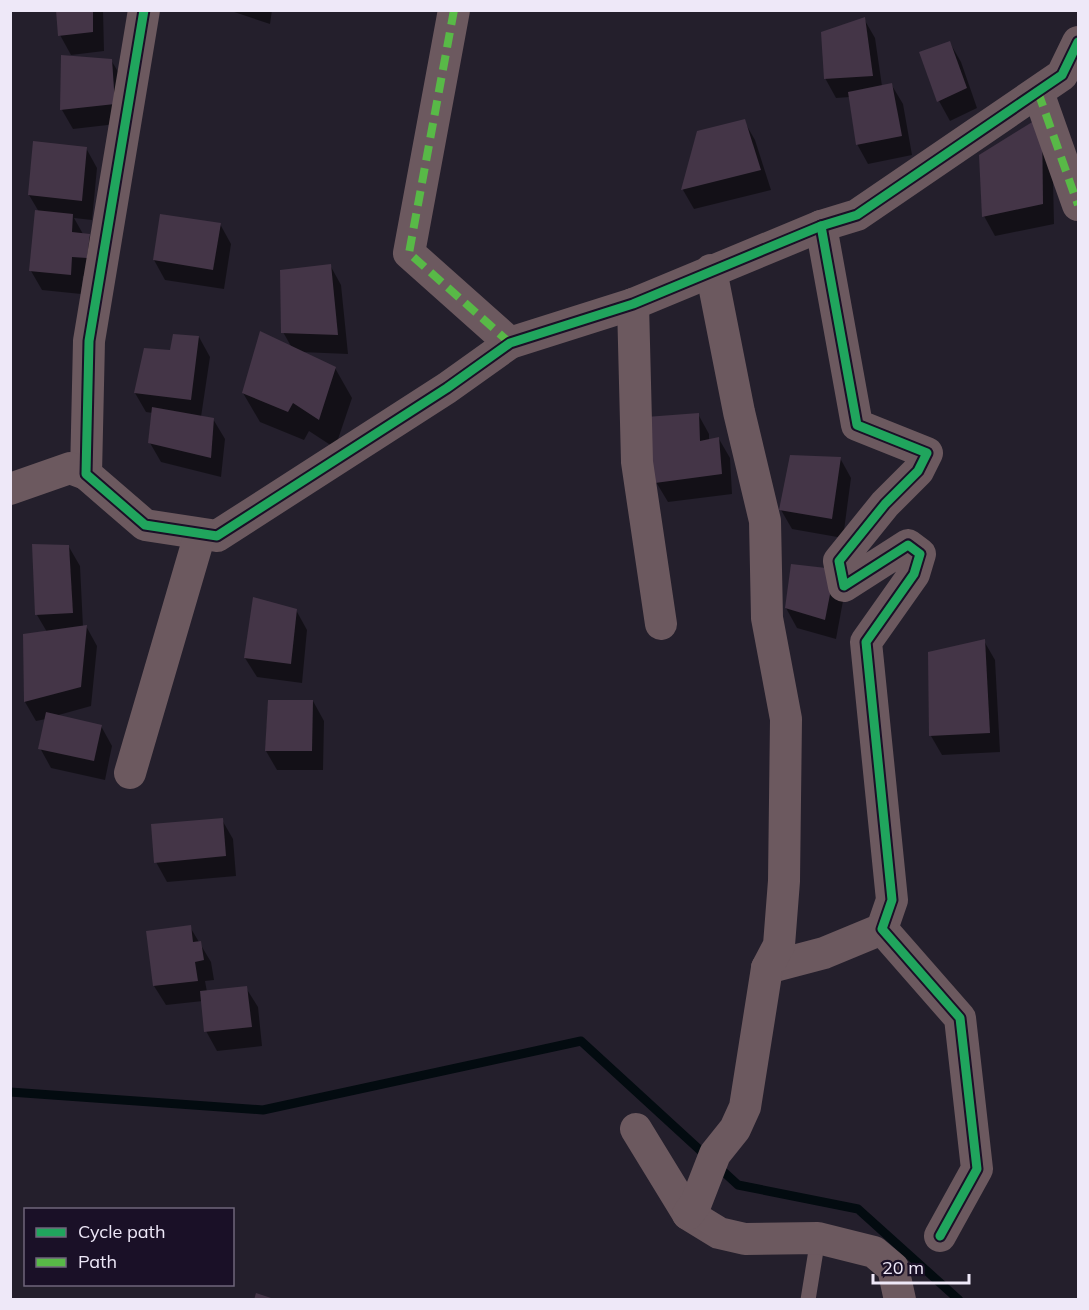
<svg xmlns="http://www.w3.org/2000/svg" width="1089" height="1310" viewBox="0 0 1089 1310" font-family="Mulish,sans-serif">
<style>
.shadow{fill:#0007}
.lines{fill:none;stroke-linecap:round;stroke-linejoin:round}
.stream{stroke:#030b10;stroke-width:9}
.building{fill:#443547}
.service{stroke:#6c595f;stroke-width:15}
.minor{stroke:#6c595f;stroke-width:32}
.quiet{stroke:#58b947;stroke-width:8;stroke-dasharray:15 8;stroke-linecap:butt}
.cycleway-casing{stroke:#1a1027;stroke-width:13}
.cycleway{stroke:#20a55d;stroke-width:9}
</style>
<rect width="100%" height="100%" fill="#241f2c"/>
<g class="shadow">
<path d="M58,10H103L104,51L71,55L60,35Z"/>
<path d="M228,10H272L270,24Z"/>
<path d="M864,19L875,38L882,86L891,84L903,104L912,155L868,164L857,144L850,97L836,98L825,78Z"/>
<path d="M950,43L961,62L977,108L950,121L939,101L921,53Z"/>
<path d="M111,60L123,80L125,123L73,129L62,110Z"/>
<path d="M744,121L755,140L771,190L694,209L683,190L698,132Z"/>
<path d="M1052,137L1054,224L995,236L984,216Z"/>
<path d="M86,148L97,168L92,220L74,218L83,234L89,235L100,255L97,277L83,276L81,294L42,290L31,271L39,212L29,195Z"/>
<path d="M220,224L231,244L224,289L165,280L154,260Z"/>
<path d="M330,265L341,285L348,354L301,352L335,368L352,398L335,448L309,431L304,440L260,422L243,393L292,348L283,332Z"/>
<path d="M199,337L210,357L201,417L213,419L225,439L221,477L161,462L150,443L153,413L146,412L135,393L172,352Z"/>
<path d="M698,414L709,434V441L719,439L730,458L732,494L668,502L656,482Z"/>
<path d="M840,458L851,478L843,538L792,529L781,510Z"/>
<path d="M69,547L80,566L83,627L86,626L97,646L91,706L55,716L101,726L112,746L105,780L51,768L40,748L46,719L36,721L25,702V636L47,632L37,615Z"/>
<path d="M792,566L845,590L836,639L797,628L786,608Z"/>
<path d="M296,610L307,630L302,683L257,677L245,658Z"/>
<path d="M984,641L995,660L1000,752L942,755L931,736Z"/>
<path d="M313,701L324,721L323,770H277L266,751Z"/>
<path d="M222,820L233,839L236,876L167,882L156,862Z"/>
<path d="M190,927L211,962L214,980L205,981L207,992L246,988L258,1007L262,1046L217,1051L206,1031L203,1001L166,1005L154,986Z"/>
</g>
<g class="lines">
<path class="stream" d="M10,1092L263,1110L581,1041L738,1185L858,1209L959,1300"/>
</g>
<g class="building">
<path d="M56,10H93V32L58,36Z"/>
<path d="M865,17L873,76L824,79L821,32Z"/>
<path d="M950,41L967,88L937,102L919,52Z"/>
<path d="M61,55L112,59L115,104L60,110Z"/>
<path d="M892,83L902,136L856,145L848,92Z"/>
<path d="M1042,116L1043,204L982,217L979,155Z"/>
<path d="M745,119L761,170L681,190L697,131Z"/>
<path d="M33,141L87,147L82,201L28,195Z"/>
<path d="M35,210L73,214L72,232L90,234L87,258L72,257L71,275L29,271Z"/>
<path d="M160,214L221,223L213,270L153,260Z"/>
<path d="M331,264L338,335L281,333L280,270Z"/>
<path d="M260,331L336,367L319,420L293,403L288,412L242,393Z"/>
<path d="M173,334L199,336L191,400L134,393L144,348L170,350Z"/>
<path d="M152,407L214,418L211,458L148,443Z"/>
<path d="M699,413L700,441L719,437L722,474L655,483L646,417Z"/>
<path d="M790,455L841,457L832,519L779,510Z"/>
<path d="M32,544L69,545L73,613L35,615Z"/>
<path d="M791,564L835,569L825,620L785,608Z"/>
<path d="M253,597L297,609L291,664L244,658Z"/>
<path d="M87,625L81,687L24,702L23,634Z"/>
<path d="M985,639L990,733L929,736L928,652Z"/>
<path d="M268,700H313L312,751H265Z"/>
<path d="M46,712L102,725L94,761L38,749Z"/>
<path d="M223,818L226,856L154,863L151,824Z"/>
<path d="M191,925L193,942L201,941L204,960L195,962L198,981L153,986L146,931Z"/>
<path d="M247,986L252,1027L204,1032L200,991Z"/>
<path d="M256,1293L274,1299V1300H254Z"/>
</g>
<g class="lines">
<path class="service" d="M808,1300L818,1238"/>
<g class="minor">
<path d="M144,10L89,341L86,474L145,525L217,536L447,388L510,343L633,304L821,226L857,215L1062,75L1078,42"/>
<path d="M454,10L409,253L510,343"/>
<path d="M1038,92L1078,205"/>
<path d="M821,226L857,425L927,453L918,471L885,504L839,561L844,586L908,545L920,554L914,574L866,642L892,900L882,929L960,1018L977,1169L940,1236"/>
<path d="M633,304L637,462L661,624"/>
<path d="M10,489L70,468L86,474"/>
<path d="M130,773L200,534"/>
<path d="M767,968L824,953L882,929"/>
<path d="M636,1129L688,1214L719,1233L745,1239L818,1238L874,1252L893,1268L900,1300"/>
<path d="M688,1214L696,1203L715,1154L735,1129L745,1107L767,968L779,945L784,881L786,719L767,618L765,521L739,412L711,270"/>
</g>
<g class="quiet">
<path d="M454,10L409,253L510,343"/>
<path d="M1038,92L1078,205"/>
</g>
<defs>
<g id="cycleway">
<path d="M144,10L89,341L86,474L145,525L217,536L447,388L510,343L633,304L821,226L857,215L1062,75L1078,42"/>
<path d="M821,226L857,425L927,453L918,471L885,504L839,561L844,586L908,545L920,554L914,574L866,642L892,900L882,929L960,1018L977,1169L940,1236"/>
</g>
</defs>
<use href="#cycleway" class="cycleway-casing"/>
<use href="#cycleway" class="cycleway"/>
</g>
<rect width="1089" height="1310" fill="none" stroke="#eee8f8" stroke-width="24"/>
<rect x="24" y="1208" width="210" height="78" fill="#1a1027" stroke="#6f667b" stroke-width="1.5"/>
<rect x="36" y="1228" width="30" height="9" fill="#20a55d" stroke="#6f667b" stroke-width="1.5"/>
<text x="78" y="1238" font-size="18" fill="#eee8f8">Cycle path</text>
<rect x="36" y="1258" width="30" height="9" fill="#58b947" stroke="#6f667b" stroke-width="1.5"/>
<text x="78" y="1268" font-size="18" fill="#eee8f8">Path</text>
<path d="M873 1274v9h96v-9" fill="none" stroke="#eee8f8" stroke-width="3"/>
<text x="882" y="1274" font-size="18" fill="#eee8f8" stroke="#1a1027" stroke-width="4.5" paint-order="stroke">20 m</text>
</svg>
